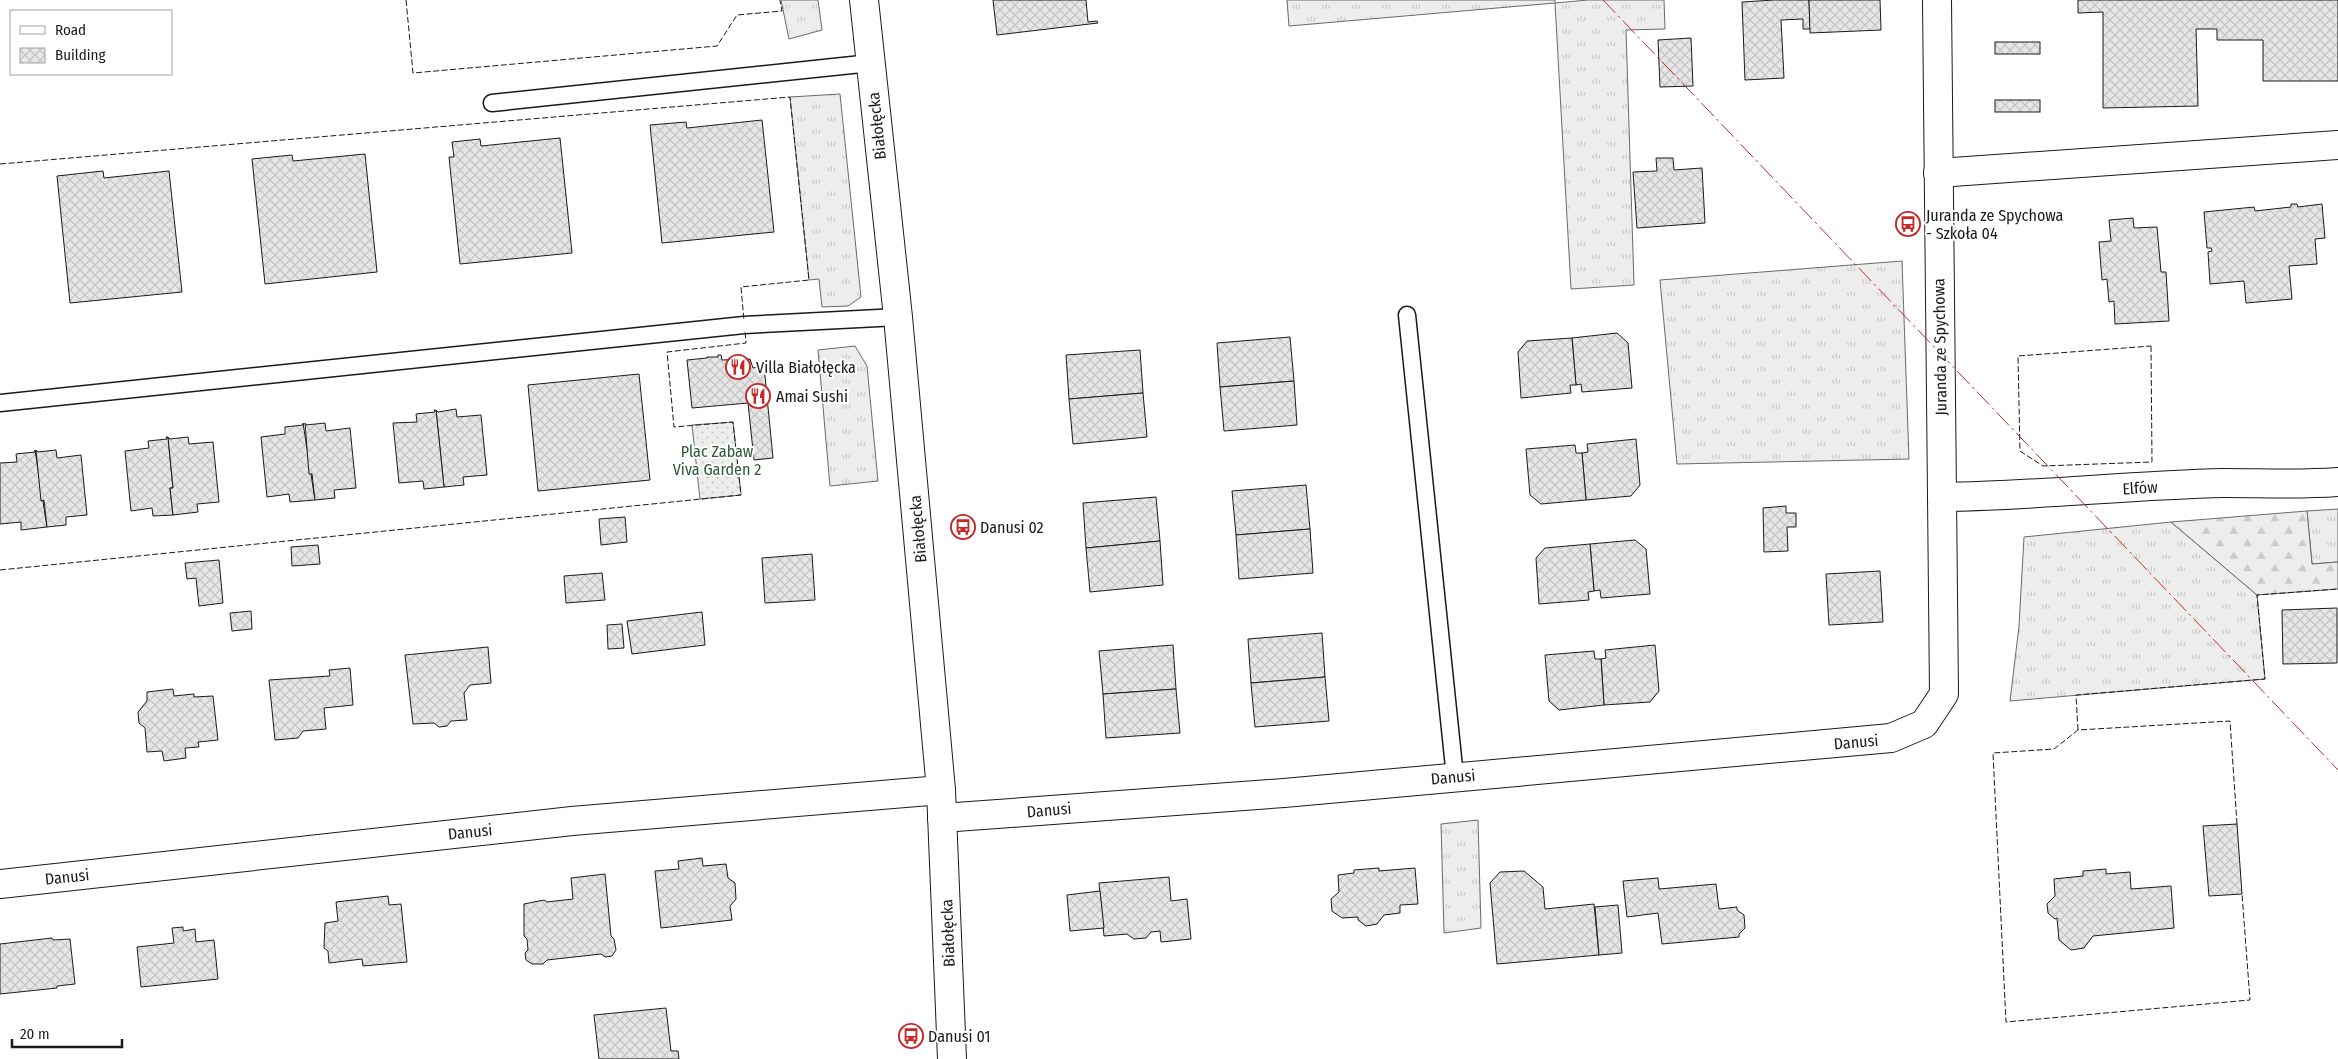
<svg xmlns="http://www.w3.org/2000/svg" width="2338" height="1059" viewBox="0 0 2338 1059" font-family="'Fira Sans Condensed',sans-serif">
<style>
.grass{fill:url(#grass-tufts);stroke:#6a6a6a}
.forest{fill:url(#forest-firs);stroke:#6a6a6a}
.park{fill:url(#park-dots);stroke:#6a6a6a}
.building{fill:url(#building-cross-hatch);stroke:#1a1a1a}
.lines{fill:none;stroke-linecap:round;stroke-linejoin:round}
.service-casing{stroke:#1a1a1a;stroke-width:19}
.minor-casing{stroke:#1a1a1a;stroke-width:30}
.tertiary-casing{stroke:#1a1a1a;stroke-width:30}
.service{stroke:#fff;stroke-width:16}
.minor{stroke:#fff;stroke-width:28}
.tertiary{stroke:#fff;stroke-width:28}
.fence{stroke:#1a1a1a;stroke-width:1;stroke-dasharray:6 2.5;stroke-linecap:butt}
.power{stroke:#c62828;stroke-width:1;stroke-dasharray:18 4 2.5 4;stroke-linecap:butt}
.labels{text-anchor:middle;dominant-baseline:central;stroke-width:4;stroke-linejoin:round;paint-order:stroke}
.street-label{font-size:16px;fill:#1a1a1a;stroke:#fff}
.poi-label{font-size:16px;fill:#1a1a1a;stroke:#fff;text-anchor:start}
.park-label{font-size:16px;fill:#2b5a34;stroke:#fff}
</style>
<defs>
<pattern id="grass-tufts" width="24" height="20" patternUnits="userSpaceOnUse" patternTransform="scale(1.25)"><rect width="24" height="20" fill="#ededed"/><path d="M3 7l-1-3M5 7V3M7 7l1-3M15 17l-1-3M17 17v-4M19 17l1-3" fill="none" stroke="#cbcbcb"/></pattern>
<pattern id="forest-firs" width="22" height="20" patternUnits="userSpaceOnUse" patternTransform="scale(1.25)"><rect width="22" height="20" fill="#ededed"/><path d="M5 1l3.5 6h-7zM16 11l3.5 6h-7z" fill="#cbcbcb"/></pattern>
<pattern id="park-dots" width="8" height="8" patternUnits="userSpaceOnUse" patternTransform="scale(1.25)"><rect width="8" height="8" fill="#ededed"/><path d="M2 2h.1M6 6h.1" fill="none" stroke="#cbcbcb" stroke-width="1.8" stroke-linecap="round"/></pattern>
<pattern id="building-cross-hatch" width="8" height="8" patternUnits="userSpaceOnUse" patternTransform="scale(1.25)"><rect width="8" height="8" fill="#e6e6e6"/><path d="M0 0l8 8M0 8l8-8" fill="none" stroke="#c5c5c5"/></pattern>
</defs>
<rect width="100%" height="100%" fill="#fff"/>
<g class="grass">
<path d="M781,0H818L822,30L789,39Z"/>
<path d="M1287,0H1555V3L1588,0H1664L1665,29L1626,30L1634,285L1571,289L1555,3L1289,26Z"/>
<path d="M840,94L861,297L848,306L822,307L819,279L809,280L790,97Z"/>
<path d="M1902,261L1909,459L1677,464L1660,280Z"/>
<path d="M855,346L867,366L878,481L830,486L818,350Z"/>
<path d="M2338,509V562L2312,564L2307,511Z"/>
<path d="M2171,522L2257,595L2265,679L2010,701L2019,626L2024,537Z"/>
<path d="M1478,820L1481,928L1444,933L1441,824Z"/>
</g>
<path class="forest" d="M2307,511L2312,564L2338,562V589L2257,595L2171,522Z"/>
<path class="park" d="M733,422L741,495L700,499L692,425Z"/>
<g class="building">
<path d="M993,0H1086L1088,22L1097,21L1098,23L997,35Z"/>
<path d="M1774,0H1809L1810,29H1803V19L1781,20L1784,78L1745,80L1742,2Z"/>
<path d="M1809,0H1880L1881,30L1810,33Z"/>
<path d="M2078,0H2338V81H2263V40H2217V29H2196L2198,106L2103,108V12L2078,13Z"/>
<path d="M1691,38L1693,86L1660,87L1658,40Z"/>
<rect x="1995" y="42" width="45" height="12"/>
<rect x="1995" y="100" width="45" height="12"/>
<path d="M762,120L774,232L662,243L650,125L686,122L687,128Z"/>
<path d="M560,138L572,253L460,264L449,157H454L452,142L480,139L481,146Z"/>
<path d="M365,154L377,272L265,284L252,159L292,155L293,161Z"/>
<path d="M1656,158H1673L1674,170L1702,168L1705,223L1637,228L1633,172L1657,171Z"/>
<path d="M103,171L104,178L169,171L182,292L70,303L57,176Z"/>
<path d="M2291,204H2297L2298,207L2322,204L2325,238L2315,239L2317,264L2289,266L2292,299L2246,303L2244,281L2210,284L2208,252L2212,251L2211,248H2207L2204,212L2254,207L2255,211L2291,207Z"/>
<path d="M2133,218L2134,228L2157,227L2161,272H2166L2169,321L2115,324L2114,301L2109,302L2107,279L2102,280L2099,242L2111,241L2109,220Z"/>
<path d="M1617,333L1628,343L1632,388L1582,392L1581,384L1576,385L1572,338Z"/>
<path d="M1290,337L1294,381L1220,387L1217,343Z"/>
<path d="M1572,338L1576,385H1570L1571,393L1521,398L1518,352L1527,341Z"/>
<path d="M1140,350L1143,393L1069,399L1066,355Z"/>
<path d="M718,355H721L722,360L750,359L753,368L764,366L773,458L754,460L748,403L692,408L687,360L707,358V357H718Z"/>
<path d="M639,374L650,480L538,491L528,385Z"/>
<path d="M1294,381L1297,425L1224,431L1220,387Z"/>
<path d="M1143,393L1147,437L1073,444L1069,399Z"/>
<path d="M456,409L457,417L481,415L487,475L463,477L464,485L444,487L436,410L438,412Z"/>
<path d="M434,410H436L444,487L424,489L423,481L399,483L393,423L417,422L416,414L435,412Z"/>
<path d="M303,423L315,500L290,502L289,494L267,497L261,437L285,434V427L303,425Z"/>
<path d="M305,423L306,425L325,423L326,431L350,428L356,488L334,490L335,498L315,500L312,474H309Z"/>
<path d="M166,437H168L173,488H170L173,515L153,516L152,508L131,511L125,451L149,448L148,441L167,439Z"/>
<path d="M168,437L170,439L188,437L189,444L213,442L219,502L197,504L198,512L173,515L170,488H173Z"/>
<path d="M1636,439L1640,485L1631,496L1586,500L1582,453L1588,452L1587,444Z"/>
<path d="M1575,445L1576,453H1582L1586,500L1541,504L1530,495L1526,449Z"/>
<path d="M35,450L47,527L21,530V522L0,524V463L17,462L16,454L35,452Z"/>
<path d="M36,450L38,452L56,450L57,458L81,455L87,515L66,517V525L47,527L44,500L41,501Z"/>
<path d="M1306,485L1310,529L1236,535L1232,491Z"/>
<path d="M1156,497L1160,541L1086,548L1083,503Z"/>
<path d="M1786,506V513H1796V527H1787L1788,551L1764,552L1763,508Z"/>
<path d="M625,517L627,542L601,545L599,519Z"/>
<path d="M1310,529L1313,573L1239,579L1236,535Z"/>
<path d="M1635,540L1646,549L1650,594L1601,598L1600,590L1594,591L1590,544Z"/>
<path d="M1160,541L1163,585L1090,592L1086,548Z"/>
<path d="M1590,544L1594,591L1588,592L1589,600L1539,604L1536,558L1545,548Z"/>
<path d="M318,545L320,564L292,566L291,547Z"/>
<path d="M812,554L815,600L765,603L762,558Z"/>
<path d="M219,560L223,603L199,606L196,578L187,579L185,563Z"/>
<path d="M1880,571L1883,622L1829,625L1826,574Z"/>
<path d="M602,573L605,600L566,603L564,576Z"/>
<path d="M2337,608V663L2283,664L2282,610Z"/>
<path d="M251,611L252,629L232,631L230,613Z"/>
<path d="M702,612L705,645L632,654L627,621Z"/>
<path d="M622,624L624,648L608,649L607,625Z"/>
<path d="M1322,633L1325,677L1251,683L1248,639Z"/>
<path d="M1173,645L1176,689L1103,694L1099,651Z"/>
<path d="M1655,645L1659,691L1650,702L1604,705L1601,659L1606,658L1605,650Z"/>
<path d="M488,647L491,683L470,685L464,693L467,720L451,721L447,726L439,727L434,723L413,724L405,655Z"/>
<path d="M1594,651L1595,659H1601L1604,705L1559,710L1549,701L1545,655Z"/>
<path d="M350,668L353,705L324,708L326,729L303,731L298,738L275,740L269,680L330,676L329,670Z"/>
<path d="M1325,677L1329,721L1255,727L1251,683Z"/>
<path d="M173,689L174,696L194,694V697L213,696L218,740L198,742L199,747L185,748L186,758L164,761L162,751L147,752L145,728L139,723L138,712L147,701V692Z"/>
<path d="M1176,689L1180,733L1106,738L1103,694Z"/>
<path d="M2237,824L2242,894L2209,896L2203,826Z"/>
<path d="M702,858L703,866L726,864L728,878L735,883L736,899L730,906L732,920L661,928L655,871L679,869L678,861Z"/>
<path d="M1379,868V871L1415,868L1418,904L1400,905V913L1384,915L1377,924L1366,926L1358,920V917L1342,918L1332,911L1331,899L1339,892L1338,875L1354,873V870Z"/>
<path d="M2106,869V874L2130,872L2131,889L2171,886L2174,928L2093,936L2084,948L2071,950L2059,940L2057,918L2055,919L2048,913L2047,904L2055,896L2054,879L2083,876V871Z"/>
<path d="M1524,871L1543,887L1545,909L1594,904L1599,955L1497,964L1490,883L1500,872Z"/>
<path d="M605,874L611,936L614,939L616,950L612,956L605,957L601,954L547,960L543,964H532L526,960L525,953L528,950L527,939L524,936V904L544,900L547,902L573,899L571,878Z"/>
<path d="M1169,877L1171,901L1187,899L1191,939L1161,942L1160,931L1151,932L1146,938L1134,939L1127,934L1104,936L1099,883Z"/>
<path d="M1658,878L1659,889L1716,884L1719,909L1737,907V910L1744,915L1745,928L1739,934V937L1662,944L1658,913L1627,917L1623,881Z"/>
<path d="M1100,891L1104,928L1070,931L1067,895Z"/>
<path d="M388,896L389,905L401,904L407,962L363,966L362,959L329,963L328,951L324,948L325,923L338,921L336,902Z"/>
<path d="M1618,905L1622,953L1599,955L1595,907Z"/>
<path d="M183,927V931L195,929L196,942L214,940L218,979L141,987L137,947L174,943L172,928Z"/>
<path d="M52,938L53,940L70,939L75,984L57,986V988L0,994V944Z"/>
<path d="M666,1008L671,1051H678L679,1059H599L594,1015Z"/>
</g>
<g class="lines">
<defs>
<g id="service">
<path d="M492,103L871,63"/>
<path d="M1407,315L1455,777"/>
<path d="M0,403L744,325L898,317"/>
</g>
<g id="minor">
<path d="M1938,173L2338,145"/>
<path d="M1942,497C2036,496 2130,485 2224,483C2262,483 2300,485 2338,482"/>
<path d="M942,818L1284,793L1891,738L1924,724L1944,694L1937,0"/>
<path d="M0,884L572,821L941,790"/>
</g>
<path id="tertiary" d="M864,0L898,317L941,790L952,1059"/>
</defs>
<use href="#service" class="service-casing"/>
<use href="#minor" class="minor-casing"/>
<use href="#tertiary" class="tertiary-casing"/>
<use href="#service" class="service"/>
<use href="#minor" class="minor"/>
<use href="#tertiary" class="tertiary"/>
<g class="fence">
<path d="M406,0L413,73L717,46L737,15L782,11L780,0"/>
<path d="M0,164L790,97L809,280L741,287L744,321"/>
<path d="M2151,346L2152,462L2043,466L2020,451L2018,356Z"/>
<path d="M0,570L741,495L733,422L674,427L667,352L746,343L745,331"/>
<path d="M2078,730L2076,695L2265,679L2257,595L2338,589"/>
<path d="M2237,824L2230,721L2078,730L2054,749L1993,753L2006,1022L2250,1000L2242,894"/>
</g>
<path class="power" d="M1603,0L2338,770"/>
</g>
<defs>
<symbol id="bus-ring" viewBox="-11 -11 22 22"><circle r="9.5" fill="#fff" stroke="#c62828" stroke-width="1.5"/><path d="M-5-6H5V4H4V6H2V4H-2V6H-4V4H-5ZM-3.5-4V0h7V-4ZM-3.5 1.2v1.5H-2V1.2ZM2 1.2v1.5H3.5V1.2Z" fill="#c62828"/></symbol>
<symbol id="restaurant-ring" viewBox="-11 -11 22 22"><circle r="9.5" fill="#fff" stroke="#c62828" stroke-width="1.5"/><path d="M-5-6h1v4h1v-4h1v4h1v-4h1v5L-1.5 .5V6h-2V.5L-5-1ZM5-6V6H3V1.5H1.5Q1.5-4 5-6Z" fill="#c62828"/></symbol>
</defs>
<g fill-rule="evenodd">
<use href="#bus-ring" x="1894" y="210" width="28" height="28"/>
<use href="#restaurant-ring" x="724" y="353" width="28" height="28"/>
<use href="#restaurant-ring" x="744" y="382" width="28" height="28"/>
<use href="#bus-ring" x="949" y="513" width="28" height="28"/>
<use href="#bus-ring" x="897" y="1022" width="28" height="28"/>
</g>
<g class="labels">
<g class="street-label">
<text transform="translate(877 126) rotate(-96)">Białołęcka</text>
<text transform="translate(1940 347) rotate(-91)">Juranda ze Spychowa</text>
<text transform="translate(2140 488) rotate(-3)">Elfów</text>
<text transform="translate(918 529) rotate(-95)">Białołęcka</text>
<text transform="translate(1856 742) rotate(-5)">Danusi</text>
<text transform="translate(1453 777) rotate(-5)">Danusi</text>
<text transform="translate(1049 810) rotate(-5)">Danusi</text>
<text transform="translate(470 832) rotate(-6)">Danusi</text>
<text transform="translate(67 877) rotate(-6)">Danusi</text>
<text transform="translate(948 933) rotate(-92)">Białołęcka</text>
</g>
<g class="poi-label">
<text x="1926" y="215">Juranda ze Spychowa<tspan x="1926" dy="18">- Szkoła 04</tspan></text>
<text x="756" y="367">Villa Białołęcka</text>
<text x="776" y="396">Amai Sushi</text>
<text x="980" y="527">Danusi 02</text>
<text x="928" y="1036">Danusi 01</text>
</g>
<g class="park-label">
<text x="717" y="451">Plac Zabaw<tspan x="717" dy="18">Viva Garden 2</tspan></text>
</g>
</g>
<rect x="10" y="10" width="162" height="65" fill="#ffffff" stroke="#a3a3a3"/>
<rect x="20" y="26" width="25" height="8" fill="#ffffff" stroke="#a3a3a3"/>
<text x="55" y="35" font-size="15" fill="#1a1a1a">Road</text>
<rect x="20" y="48" width="25" height="15" fill="url(#building-cross-hatch)" stroke="#a3a3a3"/>
<text x="55" y="60" font-size="15" fill="#1a1a1a">Building</text>
<path d="M12 1039v8h110v-8" fill="none" stroke="#1a1a1a" stroke-width="2.5"/>
<text x="20" y="1039" font-size="15" fill="#1a1a1a" stroke="#ffffff" stroke-width="4" paint-order="stroke">20 m</text>
</svg>
